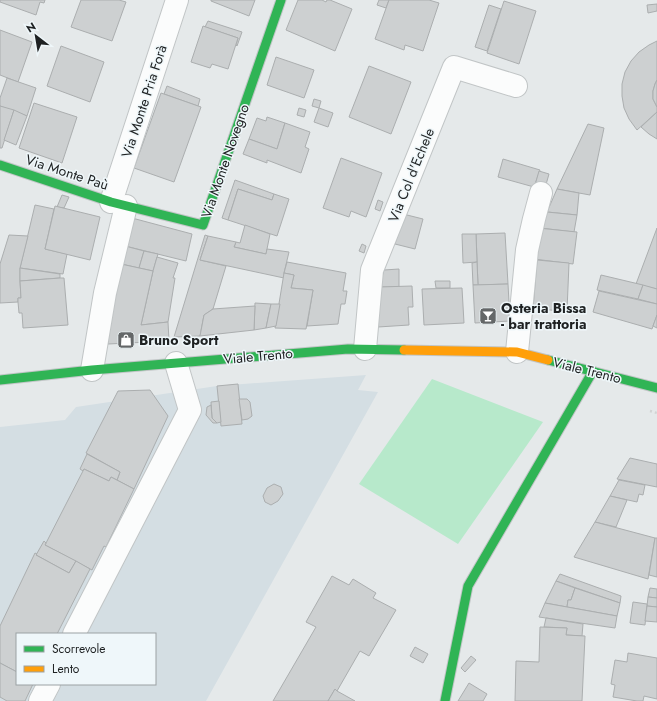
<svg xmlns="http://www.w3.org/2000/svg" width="657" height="701" viewBox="0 0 657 701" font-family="Jost,sans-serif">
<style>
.built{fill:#d4dee3;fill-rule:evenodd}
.green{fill:#b7e9cb}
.building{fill:#cdd0d1;stroke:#abaeaf}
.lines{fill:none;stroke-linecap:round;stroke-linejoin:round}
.street-casing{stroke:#c1c5c6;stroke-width:24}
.fast-casing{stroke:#c1c5c6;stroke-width:11}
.slow-casing{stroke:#c1c5c6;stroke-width:11}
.path{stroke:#d1d3d3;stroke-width:2.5;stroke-dasharray:2 3;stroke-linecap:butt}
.street{stroke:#fbfcfc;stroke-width:22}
.fast{stroke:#30b455;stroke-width:9}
.slow{stroke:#ff9f0a;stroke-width:9}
.labels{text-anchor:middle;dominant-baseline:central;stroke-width:3;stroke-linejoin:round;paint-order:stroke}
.street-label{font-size:14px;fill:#1e2122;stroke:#eff7fa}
.poi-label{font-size:14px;font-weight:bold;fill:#1e2122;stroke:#eff7fa;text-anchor:start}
</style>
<rect width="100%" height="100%" fill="#e5e9ea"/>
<path class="built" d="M366,375L358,390L378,392L206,701H0V427L65,420L76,407L217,386ZM17,634H155V684H17Z"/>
<path class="green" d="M432,379L543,422L458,544L359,484Z"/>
<g class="building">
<path d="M0,0H45L44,3L40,2L36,15L0,2Z"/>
<path d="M81,0H119L126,2L112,41L71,27Z"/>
<path d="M211,0H255L249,16L211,1Z"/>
<path d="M298,0H322L326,2L327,0H330L352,9L335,51L286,30Z"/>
<path d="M379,0H389L386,8L377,5Z"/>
<path d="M389,0H429L439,3L423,51L405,45L404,50L375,39Z"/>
<path d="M504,1L536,11L519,64L487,53Z"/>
<path d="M657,4V11L648,13L647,5Z"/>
<path d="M489,5L501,9L487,51L475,47Z"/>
<path d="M208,21L242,32L237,46L236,45L238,38L205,27Z"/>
<path d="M203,26L238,38L228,69L212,64L210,68L191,62Z"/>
<path d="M0,30L32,42L18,82L0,75Z"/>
<path d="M657,41V80L655,84L653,91V99L657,107V112L637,130L629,119L624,108L622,96V84L625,72L631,61L639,52L649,45Z"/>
<path d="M61,46L104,62L90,102L47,86Z"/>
<path d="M276,57L314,70L304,98L267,85Z"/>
<path d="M369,66L411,82L391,134L349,117Z"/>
<path d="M7,78L36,88L27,116L0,106V98Z"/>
<path d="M657,80V107L653,99V91L655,84Z"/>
<path d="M167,86L200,99L198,106L164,94Z"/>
<path d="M161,93L201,107L174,182L134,168Z"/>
<path d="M314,99L321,101L319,108L312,106Z"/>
<path d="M34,103L77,117L62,163L19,148Z"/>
<path d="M0,106L14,110L2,148H0Z"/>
<path d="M299,108L306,110L304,117L297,115Z"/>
<path d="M319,108L333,113L328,127L314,122Z"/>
<path d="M14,110L27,116L16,145L4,140Z"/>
<path d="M657,112V139L649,134L641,127Z"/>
<path d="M267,117L285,123L277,149L249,139L257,118L266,121Z"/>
<path d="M285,123L310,132L305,147L309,149L301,173L267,160V163L243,154L249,139L277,149Z"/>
<path d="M588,124L604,128L590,195L557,189Z"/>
<path d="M341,158L382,173L366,217L351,211L349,217L323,208Z"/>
<path d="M503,159L540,170L534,187L498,177Z"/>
<path d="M539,171L549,174L545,188L535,185Z"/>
<path d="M235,180L274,194L272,200L238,189L228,220L222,218Z"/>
<path d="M238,189L272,200L274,194L289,199L277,236L228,220Z"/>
<path d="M557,189L579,193L577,215L547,212Z"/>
<path d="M62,195L69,197L64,208L57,207Z"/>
<path d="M378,200L383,202L380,211L375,209Z"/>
<path d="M35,205L54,209L45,249L67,254L63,274L20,268Z"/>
<path d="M55,206L100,217L90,260L45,249Z"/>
<path d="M547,212L577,215L574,232L540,228Z"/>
<path d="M403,214L423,219L415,249L395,244Z"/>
<path d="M132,218L192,234L186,261L125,246Z"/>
<path d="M245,225L270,234L266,254L234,247L236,242L240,243Z"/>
<path d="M538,228L577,232L573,264L534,259Z"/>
<path d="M657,228V289L636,284Z"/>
<path d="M505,233L508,284L478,285L476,234Z"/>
<path d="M462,234H476L477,262L463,263Z"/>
<path d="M9,235L28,236L20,268V281L21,298H18V302L0,303V264Z"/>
<path d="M205,235L208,236L200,260L226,266L213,309L204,315L200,336L174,337Z"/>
<path d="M208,236L236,242L234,247L266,254L267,249L289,252L284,273V278L200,260Z"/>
<path d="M362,244L366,246L364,253L359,251Z"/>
<path d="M125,246L144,251L139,268L121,264Z"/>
<path d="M144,251L158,254L153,271L139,268Z"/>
<path d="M157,257L178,263L173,278H175L168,322L141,325L153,271Z"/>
<path d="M537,260L569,263L567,311L533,309Z"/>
<path d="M287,262L346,273L343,291H347L345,304H341L338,324L307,326L313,290L291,288L294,275L284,273Z"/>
<path d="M477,262L478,285H473L472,263Z"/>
<path d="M121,264L153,271L141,325L168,322L169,341L108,344L107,326Z"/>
<path d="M20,268L60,274V278L20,281Z"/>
<path d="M399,269V287H379L384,270Z"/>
<path d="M284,273L294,275L291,288L313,290L306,329L275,328Z"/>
<path d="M601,275L643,285L638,299L597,290Z"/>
<path d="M60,278H64L68,325L23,328L22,313H19L18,302V298H21L20,281Z"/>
<path d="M435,281H450V288H436Z"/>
<path d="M508,284L510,321L475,323L473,285Z"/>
<path d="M643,285L657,289V304L638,299Z"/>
<path d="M412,286L413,307H408L409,325L378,327L379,287Z"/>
<path d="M462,288L464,323L424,325L422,289Z"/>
<path d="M599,291L657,304V315L652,329L593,312Z"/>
<path d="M255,303L271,304L266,328L254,330Z"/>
<path d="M271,304H280L276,326L266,328Z"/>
<path d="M255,306L254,330L200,336L204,315L213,309Z"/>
<path d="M657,315V328L653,326Z"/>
<path d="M238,384L242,424L221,426L217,386Z"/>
<path d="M150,390L168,416L134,489L117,480L120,472L86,453L118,391Z"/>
<path d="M239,399H247L250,402L252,416L248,419L242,420Z"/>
<path d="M219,401L221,422L217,423L212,418L211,402Z"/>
<path d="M211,405L212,418L217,423H213L206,415L207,407Z"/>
<path d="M87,454L120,472L117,480L111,477L109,481L84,469L83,471L80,469Z"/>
<path d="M630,458L657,464V487L617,479Z"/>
<path d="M84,469L109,481L111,477L134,489L106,547L104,546L92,570L45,545Z"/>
<path d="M619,480L645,485L643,495L639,494L637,502L610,496Z"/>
<path d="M274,484L281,487L283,494L278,501L271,505L265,502L263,496L267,488Z"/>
<path d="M610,496L627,500L616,527L595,522Z"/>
<path d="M595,522L655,538L648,579L574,557Z"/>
<path d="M655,538H657V577L649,575Z"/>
<path d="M44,541L46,543L45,545L76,561L69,573L36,555Z"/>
<path d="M35,553L37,554L36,555L69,573L76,561L90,569L57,634H17V672L0,663V626Z"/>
<path d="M560,574L621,596L620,603L556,581Z"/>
<path d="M332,576L349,585L353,579L376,593L373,598L396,610L369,656L360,651L337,691L335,689L328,701H273L316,627L306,622Z"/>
<path d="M556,581L575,588L571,600H568L567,607L545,603Z"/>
<path d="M575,588L620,603L617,616L567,607L568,600H571Z"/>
<path d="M650,588L657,589V598L648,597Z"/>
<path d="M648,597L657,598V607L647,606Z"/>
<path d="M633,602L647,604L645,625L630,623Z"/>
<path d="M545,603L617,616L615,628L539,617Z"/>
<path d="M647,606L657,607V622L645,621Z"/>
<path d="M546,618L583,624L582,636L566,635L567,628L544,627Z"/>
<path d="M540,627L567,628L566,635L585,636L582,701H515L516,661L539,662Z"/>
<path d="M415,647L428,654L423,663L410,656Z"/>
<path d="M628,653L657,658V699L644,696L643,701H637L613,697L615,685L611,684L615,660L627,662Z"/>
<path d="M471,656L476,660L465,672L461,668Z"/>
<path d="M0,663L17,672V684H33L25,701H7L0,697Z"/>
<path d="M469,683L487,694L483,701H458Z"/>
<path d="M335,689L337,691L355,701H328Z"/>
</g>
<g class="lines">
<defs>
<g id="street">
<path d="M111,202L177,0"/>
<path d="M365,349L372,270L454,67L516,86"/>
<path d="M517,352L527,250L534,219L541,193"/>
<path d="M92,370L105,293L126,206"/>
<path d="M74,634L190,410L176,363"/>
<path d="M40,701L49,684"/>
</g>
<g id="fast">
<path d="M0,165L111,202L203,225L281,0"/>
<path d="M548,360L657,388"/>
<path d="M0,380L92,370L348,349L404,350"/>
<path d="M445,701L468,586L593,371"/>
</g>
<path id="slow" d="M404,350L517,352L548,360"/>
</defs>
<use href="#street" class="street-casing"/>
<use href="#fast" class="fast-casing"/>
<use href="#slow" class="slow-casing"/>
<path class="path" d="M650,411L657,413"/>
<use href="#street" class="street"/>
<use href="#fast" class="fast"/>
<use href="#slow" class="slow"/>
</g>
<defs>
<symbol id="bar-square" viewBox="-11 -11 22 22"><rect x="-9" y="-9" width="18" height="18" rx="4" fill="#646768" stroke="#eff7fa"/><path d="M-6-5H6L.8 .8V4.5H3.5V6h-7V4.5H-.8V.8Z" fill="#fff"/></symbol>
<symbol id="shop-square" viewBox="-11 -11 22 22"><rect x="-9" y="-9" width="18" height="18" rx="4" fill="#646768" stroke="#eff7fa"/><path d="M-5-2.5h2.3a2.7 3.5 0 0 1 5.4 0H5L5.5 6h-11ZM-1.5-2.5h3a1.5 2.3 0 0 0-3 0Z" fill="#fff"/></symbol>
</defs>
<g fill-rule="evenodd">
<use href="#bar-square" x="478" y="306" width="20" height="20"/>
<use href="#shop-square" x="116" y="330" width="20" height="20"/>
</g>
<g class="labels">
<g class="street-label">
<text transform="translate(144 101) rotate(-72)">Via Monte Pria Forà</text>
<text transform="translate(225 161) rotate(-71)">Via Monte Novegno</text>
<text transform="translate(67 172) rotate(18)">Via Monte Paù</text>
<text transform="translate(411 175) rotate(-68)">Via Col d'Echele</text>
<text transform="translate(258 356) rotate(-5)">Viale Trento</text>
<text transform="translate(587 370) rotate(14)">Viale Trento</text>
</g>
<g class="poi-label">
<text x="501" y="308">Osteria Bissa<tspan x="501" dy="16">- bar trattoria</tspan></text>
<text x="139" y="340">Bruno Sport</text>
</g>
</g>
<rect x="16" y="633" width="140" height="52" fill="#eff7fa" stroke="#9ba1a4"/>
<rect x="24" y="646" width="20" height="6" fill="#30b455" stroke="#9ba1a4"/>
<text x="52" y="653" font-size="12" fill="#1e2122">Scorrevole</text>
<rect x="24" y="666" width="20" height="6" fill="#ff9f0a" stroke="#9ba1a4"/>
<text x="52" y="673" font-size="12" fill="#1e2122">Lento</text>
<g transform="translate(36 36) rotate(329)" stroke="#eff7fa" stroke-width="3" paint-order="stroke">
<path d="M0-3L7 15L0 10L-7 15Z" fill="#1e2122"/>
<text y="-6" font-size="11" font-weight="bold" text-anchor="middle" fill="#1e2122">N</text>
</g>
</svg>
